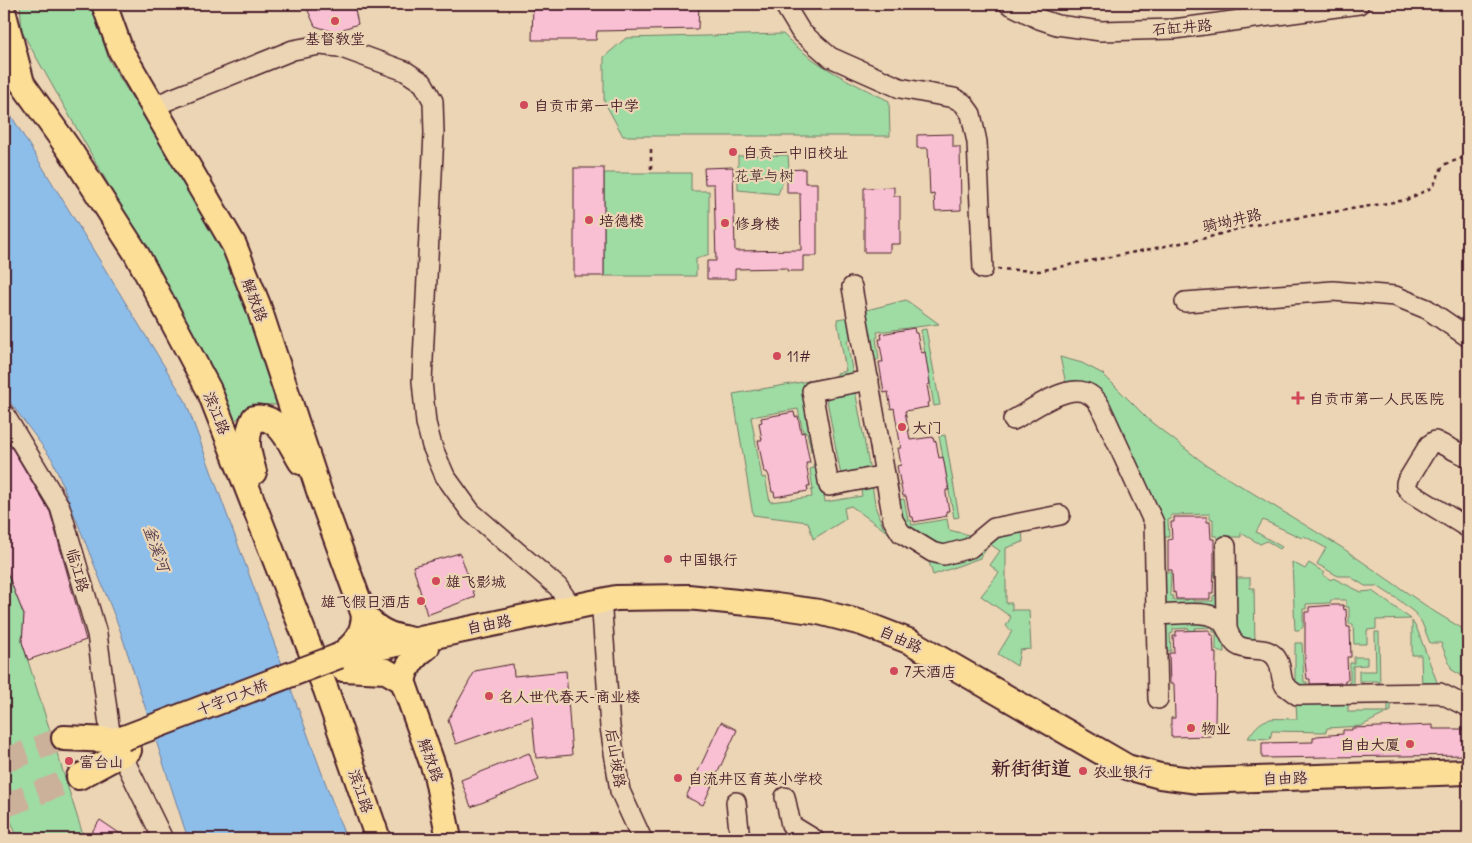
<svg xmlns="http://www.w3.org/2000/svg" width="1472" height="843" viewBox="0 0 1472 843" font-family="Delius,'LXGW WenKai TC',sans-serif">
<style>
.green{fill:#9edca4;stroke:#747e68}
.water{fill:#8dbee9;stroke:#727e9d}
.building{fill:#f9c0d4;stroke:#4a1f2b}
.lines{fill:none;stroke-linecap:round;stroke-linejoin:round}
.major-tunnel{stroke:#cbb199;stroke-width:24;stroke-dasharray:24 12;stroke-linecap:butt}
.minor-casing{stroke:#4a1f2b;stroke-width:22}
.major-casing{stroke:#4a1f2b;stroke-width:28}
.path{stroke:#4a1f2b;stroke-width:2.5;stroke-dasharray:4 4;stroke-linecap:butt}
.minor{stroke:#ebd5b4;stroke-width:19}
.major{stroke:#fcde96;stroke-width:24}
.major-bridge-casing{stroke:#4a1f2b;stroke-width:28;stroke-linecap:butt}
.major-bridge{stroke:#fcde96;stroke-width:24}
.poi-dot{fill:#d1495b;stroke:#ebd5b4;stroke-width:2}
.labels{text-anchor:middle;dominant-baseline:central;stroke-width:4.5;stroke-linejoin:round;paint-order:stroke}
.street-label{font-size:15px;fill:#4a1f2b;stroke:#ebd5b4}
.poi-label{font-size:15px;fill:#4a1f2b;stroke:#ebd5b4;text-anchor:start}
.park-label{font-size:15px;fill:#573b3d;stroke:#ebd5b4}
.water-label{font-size:16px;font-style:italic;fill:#573f51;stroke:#ebd5b4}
.district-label{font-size:20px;font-weight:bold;fill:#4a1f2b;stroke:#ebd5b4}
</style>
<rect width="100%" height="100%" fill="#ebd5b4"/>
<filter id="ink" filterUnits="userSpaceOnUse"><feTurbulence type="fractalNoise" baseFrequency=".02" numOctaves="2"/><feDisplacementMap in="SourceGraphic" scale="10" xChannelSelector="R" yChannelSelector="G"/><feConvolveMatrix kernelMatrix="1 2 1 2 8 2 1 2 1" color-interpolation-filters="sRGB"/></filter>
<g filter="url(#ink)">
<g class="green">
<path d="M20,4H91L109,60L234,265L277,405L252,404L234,422L213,369L22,32Z"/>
<path d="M783,34C813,65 851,82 889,101L890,136H623L604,101V57L626,38Z"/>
<path d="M788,155L789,169L783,171V181L778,194L738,190V156Z"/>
<path d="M604,173H691V191H709V254L696,259V276H604Z"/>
<path d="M906,300L939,324L877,332L878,337L876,338L879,359L869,364L863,311Z"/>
<path d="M849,317L857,338L847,340L853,376L806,388L817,450L811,451L807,432H803L798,409L751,417L762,478L765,477L770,502L812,497L811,490H813L810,469L814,468L813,464L820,463L825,502L862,496L860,484L872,485L876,509L883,527L891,526L937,559L985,539L1022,530L1023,542L1006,548V603H1012V610H1029L1031,649L1020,650L1017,666L998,654L1012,631L1006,626L1011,617L981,596L999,573L990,565L1000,551L990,544L980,558L933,575L929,562L851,506L844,508L846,519L813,539L808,522L753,515L733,394L837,376V373L846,371L837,319Z"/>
<path d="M926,329L940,405L934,406L921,330Z"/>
<path d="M1060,357L1082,363L1103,374L1151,422L1205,464L1341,547L1435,612L1468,632V679L1452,670L1441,643H1430L1422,623L1416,614L1399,600L1377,586H1365L1349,576H1338L1317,564L1326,548L1304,536L1302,538L1263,520L1256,532L1282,547L1280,549L1267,541L1260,544L1241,533V537H1222V556H1217V536H1213V519H1210V514L1171,515V519L1168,520L1169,537H1165V557H1159L1103,404L1067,388Z"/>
<path d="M855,390L870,471L841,476L826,395Z"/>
<path d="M945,435L959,517L954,518L939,436Z"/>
<path d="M904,499L908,520H911L912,525L947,519L949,530L973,536L952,551L907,532L894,501Z"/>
<path d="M1292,562L1305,569L1309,563L1325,573L1323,575L1331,580L1333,578L1361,592L1372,591L1411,619L1376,620V629L1367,630V644H1354L1353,624H1349V607H1346V600H1331L1330,603L1306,604V609H1303V627L1300,630H1295Z"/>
<path d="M4,565L24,615L22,642L83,835L80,839H18L4,804Z"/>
<path d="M1159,570L1171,573L1170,595L1173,596V600H1188L1192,585L1193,601H1213V596L1216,595V575H1208V572H1217L1219,603L1211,609L1169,607L1162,600Z"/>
<path d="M1230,578H1250V588H1254L1255,645L1237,640Z"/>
<path d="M1205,618L1223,630L1224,652H1219L1216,650V632H1213V627L1195,628L1194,631L1189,632V628L1173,629V633L1170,634L1171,651H1167V671H1161L1165,626L1170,622Z"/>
<path d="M1412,621L1417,629L1440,690H1422L1421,655H1412Z"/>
<path d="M1375,632H1379L1380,691L1378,681H1359V671H1376Z"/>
<path d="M1295,643H1302L1304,682H1307V689H1328V673L1331,688L1347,687L1348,683L1350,682V663H1354V657H1367V665L1353,666V691L1295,690Z"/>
<path d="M1388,698L1391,703V711L1361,726L1327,728L1326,732L1272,731L1270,739L1248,738C1264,714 1270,719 1297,719L1296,704L1348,703V712H1388Z"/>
</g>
<path class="water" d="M4,104L185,400L346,839H188L119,627L52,459L4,394Z"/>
<g class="building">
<path d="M305,4H345L355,10L358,24L334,32L315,26Z"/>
<path d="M533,4H699L698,29L597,31L596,40H532Z"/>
<path d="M953,134V147H960L961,210L935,211L934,194L930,195L928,148H917V135Z"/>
<path d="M733,167L735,251L801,250L800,193H787V170L805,169V183H817V256H803V271H787V268L735,269V279H707V261H716L714,184H705L704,168Z"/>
<rect x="574" y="168" width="30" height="108"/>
<path d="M894,187V196H900V244H890V252H864V188Z"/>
<path d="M914,328L915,333H917L920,349L922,353L925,352L930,384L927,385L930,402L927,403L928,407L905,411L910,440L933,437L934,442L936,441L939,458L943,457L949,490H946V494L949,511H946L947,516L914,522L913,517H910L906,496H903L897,466L901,465L898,448H901L894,408L891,409L888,392L884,393L879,362H883L879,339H882L881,334Z"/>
<path d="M794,412L795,417L798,416L801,433L804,432L810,463H806L810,486H807L808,491L775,497L774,492H772L769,476L767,472H764L758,440H762L759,423L762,422L761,418Z"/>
<path d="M4,435L50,512L86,640L28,660L22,642L24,615L4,565Z"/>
<path d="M1174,517H1207V522H1210L1211,539H1214V569L1213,593H1210V599H1176L1175,592L1173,593L1172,570H1168V540L1172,539L1171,522H1174Z"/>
<path d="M460,553L475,597L427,615L413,566Z"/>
<path d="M1334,605H1343L1344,610L1346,609L1347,627H1350L1351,657H1347L1348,680H1345V683L1310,684V679H1307L1305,661V612H1309V607Z"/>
<path d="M1210,630V635H1213L1214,653H1216L1215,725H1211V736L1171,737V718H1175L1174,684H1170L1169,653H1174L1173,636H1176V631Z"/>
<path d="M513,664L514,676L566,671L572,755L536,758L532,717L456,744L448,720L475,671Z"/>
<path d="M721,722L737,730L703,805L686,797Z"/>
<path d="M1433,725V729H1468V755L1262,758V743L1313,742V738L1317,736L1343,734V730H1352V728Z"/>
<path d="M529,753L539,780L471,807L461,780Z"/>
<path d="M100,820L128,839H87Z"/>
</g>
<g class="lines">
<g class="major-tunnel">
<path d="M4,761L64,738"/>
<path d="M4,806L79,777"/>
</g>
<defs>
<g id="minor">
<path d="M784,4L801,32L830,57L900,88L954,98L963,103L971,114L977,142L983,269"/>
<path d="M1009,4L1039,19L1057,25L1101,31L1174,29L1359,4"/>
<path d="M154,106L293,50L320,45L339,47L405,71L423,83L433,101L434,133L422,381L426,423L432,446L445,476L471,512L558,587L572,607"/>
<path d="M852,287L893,520L901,533L932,552L944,555L970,548L994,528L1060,515"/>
<path d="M1185,302L1333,291L1395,296L1427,309L1468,337"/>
<path d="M869,380L812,391L829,486L885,475"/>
<path d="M4,414L60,507L97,634L111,740"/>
<path d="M1013,420C1037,407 1081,371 1100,406L1154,523L1158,699"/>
<path d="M1468,457L1435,441L1429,445L1406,483V487L1411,493L1468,528"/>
<path d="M1226,546L1227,629"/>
<path d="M602,612L610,727L620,791L642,839"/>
<path d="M1157,615C1174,615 1212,608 1223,623C1229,630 1229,639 1237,645C1250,654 1269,643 1278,661C1282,669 1280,678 1285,686L1297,695L1440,693L1468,707"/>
<path d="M121,753L163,839"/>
<path d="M785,797L791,825L814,839"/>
<path d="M736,802L740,839"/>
</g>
<g id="major">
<path d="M104,4L121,51L234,245L258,305L320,494L364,615"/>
<path d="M4,14L22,83L71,152L136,253L209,390L326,690L378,839"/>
<path d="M254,472C248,452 244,438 254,418C279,414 290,444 301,462"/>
<path d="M339,656L616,598L688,597L776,606L819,612L862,623L911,642L1127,767L1160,776L1199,781L1468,772"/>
<path d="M339,656C355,644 363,635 364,615C377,630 389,636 409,639"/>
<path d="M343,669L386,671L403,681C406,666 414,656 427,647"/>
<path d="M403,681L436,774L449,839"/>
<path d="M64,738L111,740L124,738"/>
<path d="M79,777L129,750"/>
</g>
</defs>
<use href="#minor" class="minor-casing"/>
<use href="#major" class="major-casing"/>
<g class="path">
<path d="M651,149V173"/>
<path d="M997,269L1039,271L1206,238L1248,226L1406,200L1433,187L1443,165L1468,156"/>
</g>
<use href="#minor" class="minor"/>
<use href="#major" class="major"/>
<defs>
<path id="major-bridge" d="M124,738L339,656"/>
</defs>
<use href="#major-bridge" class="major-bridge-casing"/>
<use href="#major-bridge" class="major-bridge"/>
</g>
</g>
<g class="poi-dot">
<circle cx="335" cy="21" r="5"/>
<circle cx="524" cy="105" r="5"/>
<circle cx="733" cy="152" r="5"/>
<circle cx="589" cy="220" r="5"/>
<circle cx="725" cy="223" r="5"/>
<circle cx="777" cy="356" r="5"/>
<path d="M1295.5 390.5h5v5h5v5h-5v5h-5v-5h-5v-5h5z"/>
<circle cx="902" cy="427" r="5"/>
<circle cx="668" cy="559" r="5"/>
<circle cx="436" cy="581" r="5"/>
<circle cx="421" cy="601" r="5"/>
<circle cx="894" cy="671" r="5"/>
<circle cx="489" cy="696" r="5"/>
<circle cx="1191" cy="728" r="5"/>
<circle cx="1410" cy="744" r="5"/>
<circle cx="69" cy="761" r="5"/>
<circle cx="1083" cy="771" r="5"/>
<circle cx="678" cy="778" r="5"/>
</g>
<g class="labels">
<g class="street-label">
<text transform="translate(1182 27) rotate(-5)">石缸井路</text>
<text transform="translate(1232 220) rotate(-13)">骑坳井路</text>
<text transform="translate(255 300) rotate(69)">解放路</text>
<text transform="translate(217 413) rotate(68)">滨江路</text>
<text transform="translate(78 570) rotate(74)">临江路</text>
<text transform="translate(489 624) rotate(-11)">自由路</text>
<text transform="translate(901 639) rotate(24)">自由路</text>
<text transform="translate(232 697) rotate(-21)">十字口大桥</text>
<text transform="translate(616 758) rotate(81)">后山坡路</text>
<text transform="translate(431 760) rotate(70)">解放路</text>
<text transform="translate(1285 778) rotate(-2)">自由路</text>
<text transform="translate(361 791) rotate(71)">滨江路</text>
</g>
<g class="poi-label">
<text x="335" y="38" text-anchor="middle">基督教堂</text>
<text x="534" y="105">自贡市第一中学</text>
<text x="743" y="152">自贡一中旧校址</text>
<text x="599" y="220">培德楼</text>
<text x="735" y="223">修身楼</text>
<text x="787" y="356">11#</text>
<text x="1309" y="398">自贡市第一人民医院</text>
<text x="912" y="427">大门</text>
<text x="678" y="559">中国银行</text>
<text x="446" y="581">雄飞影城</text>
<text x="411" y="601" text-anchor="end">雄飞假日酒店</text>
<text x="904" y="671">7天酒店</text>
<text x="499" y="696">名人世代春天-商业楼</text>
<text x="1201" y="728">物业</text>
<text x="1400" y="744" text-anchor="end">自由大厦</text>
<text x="79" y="761">富台山</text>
<text x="1093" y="771">农业银行</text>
<text x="688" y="778">自流井区育英小学校</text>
</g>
<g class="park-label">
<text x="764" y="175">花草与树</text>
</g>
<g class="water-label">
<text transform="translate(157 548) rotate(70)">釜溪河</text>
</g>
<g class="district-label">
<text x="1031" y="767">新街街道</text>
</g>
</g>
<rect width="1472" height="843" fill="none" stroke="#ebd5b4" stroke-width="20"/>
<rect x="10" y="10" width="1452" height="823" fill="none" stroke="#4a1f2b" stroke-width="2" filter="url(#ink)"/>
</svg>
